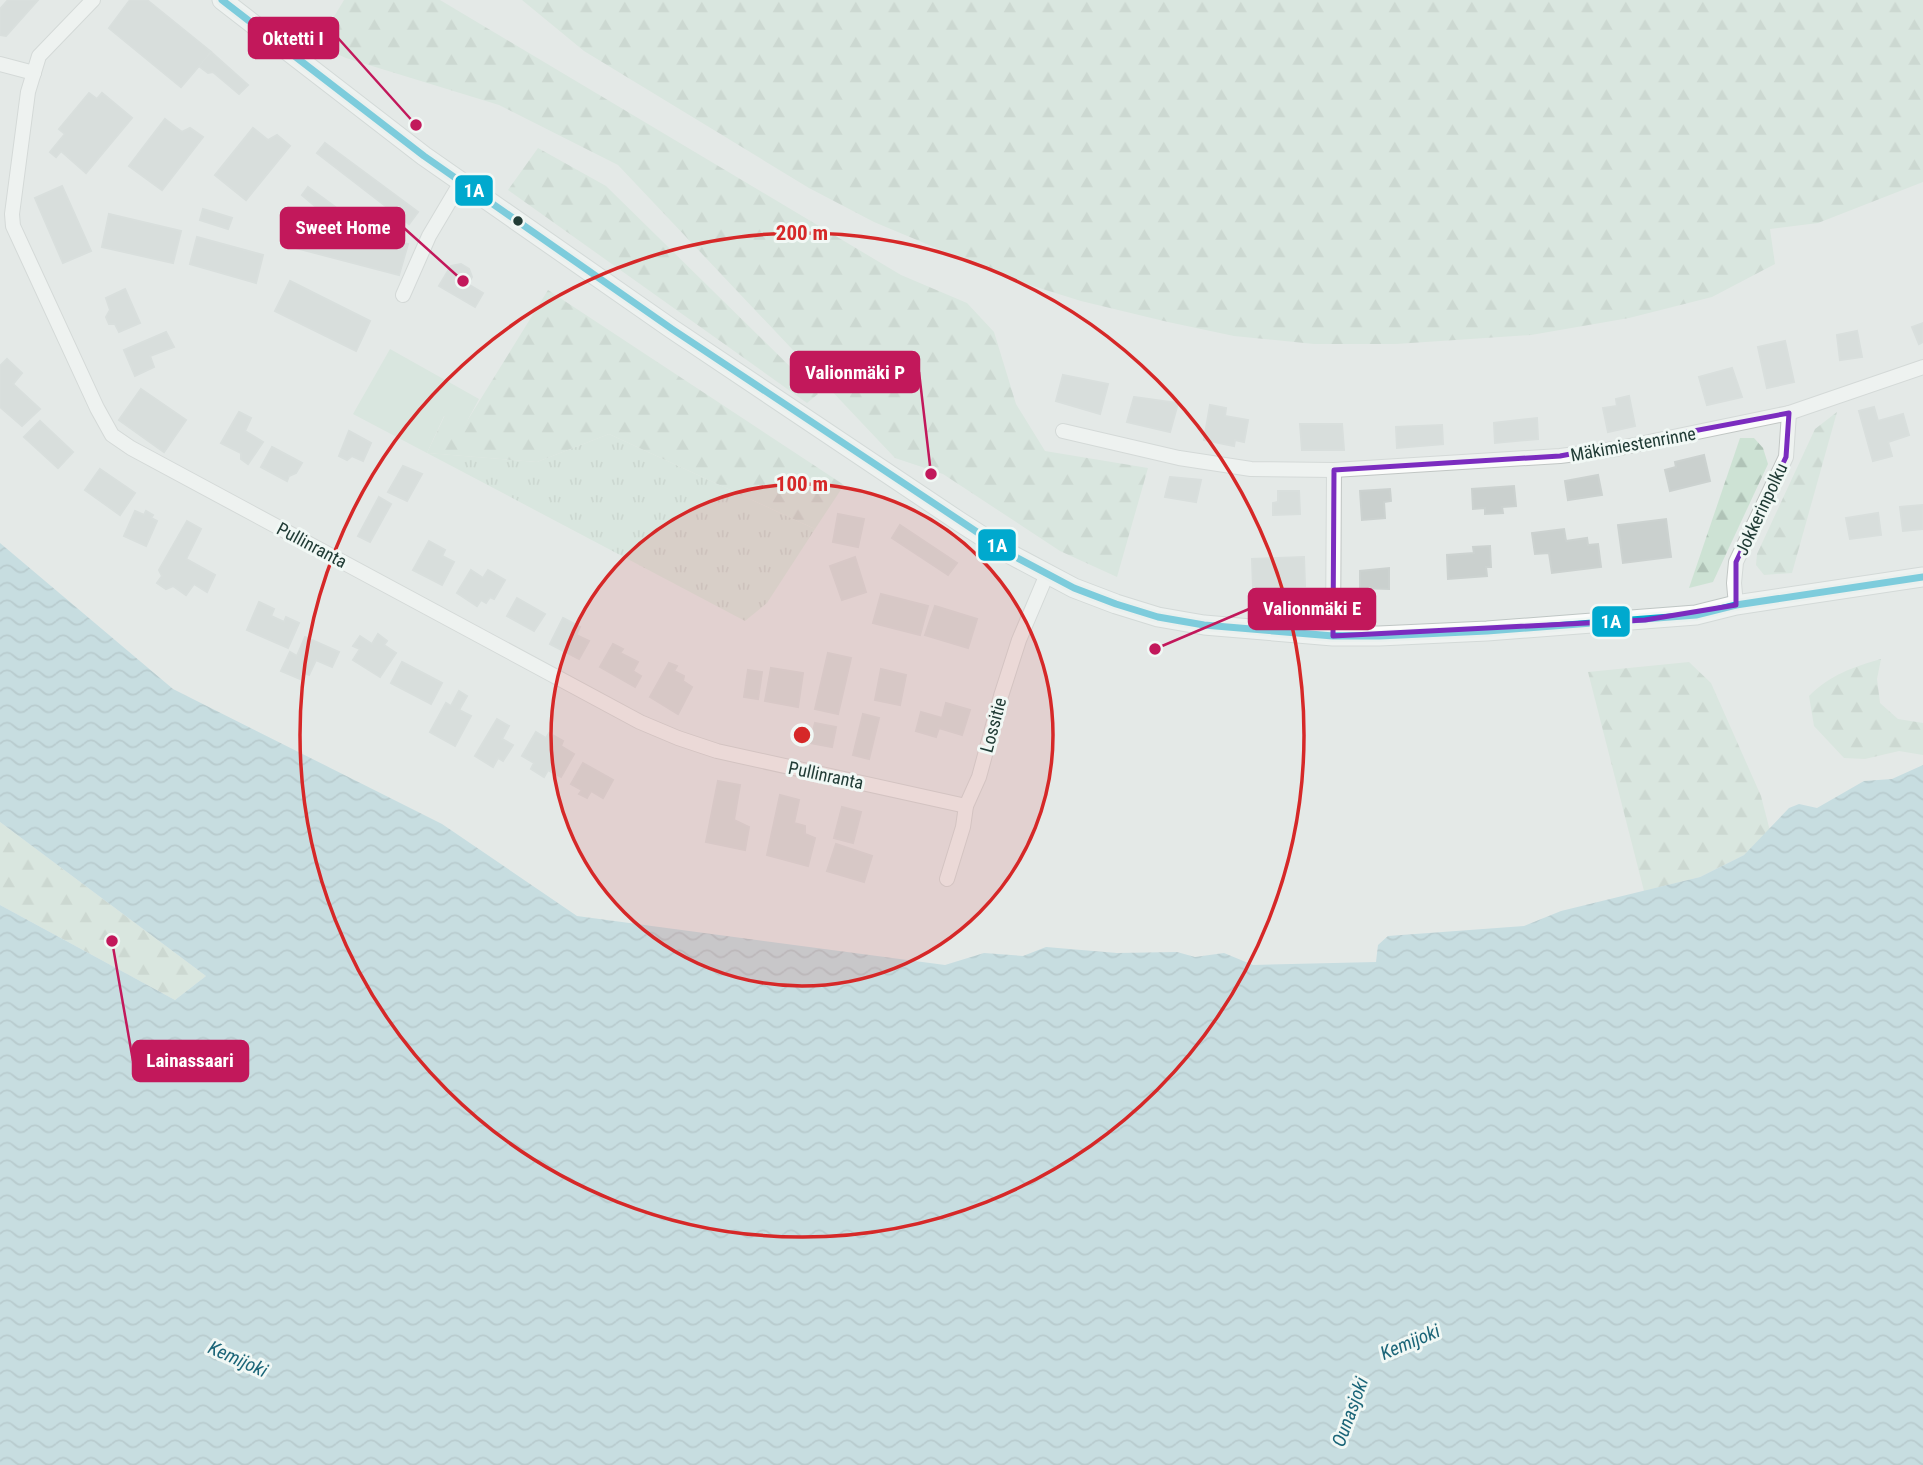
<svg xmlns="http://www.w3.org/2000/svg" width="1923" height="1465" viewBox="0 0 1923 1465" font-family="'Roboto Condensed',sans-serif">
<style>
.grass{fill:url(#grass-tufts)}
.forest{fill:url(#forest-firs)}
.pitch{fill:#cde2d4}
.water{fill:url(#water-waves)}
.building{fill:#cad0ce;stroke:#ccd2d0;stroke-width:2}
.lines{fill:none;stroke-linecap:round;stroke-linejoin:round}
.minor-casing{stroke:#c1c6c4;stroke-width:16}
.secondary-casing{stroke:#bfc6c4;stroke-width:21}
.minor{stroke:#fbfcfb;stroke-width:14}
.secondary{stroke:#fbfcfb;stroke-width:19}
.bus-1-casing{stroke:#f1f8f5;stroke-width:12}
.bus-1{stroke:#00a9ce;stroke-width:7}
.marked{fill:none;stroke:#7b2cbf;stroke-width:5;stroke-linejoin:round}
.ring{fill:none;stroke:#d62828;stroke-width:3.5}
.bus-dot{fill:#213c36;stroke:#f1f8f5;stroke-width:2.5}
.labels{text-anchor:middle;dominant-baseline:central;stroke-width:6;stroke-linejoin:round;paint-order:stroke}
.street-label{font-size:18px;fill:#213c36;stroke:#f1f8f5}
.water-label{font-size:19px;font-style:italic;fill:#1b6578;stroke:#f1f8f5}
.centre{fill:#d62828;stroke:#f1f8f5;stroke-width:3.5}
.ring-label{font-size:21px;text-anchor:middle;font-weight:bold;fill:#d62828;stroke:#f1f8f5;stroke-width:6;stroke-linejoin:round;paint-order:stroke}
.leader{fill:none;stroke:#c2185b;stroke-width:2.5}
.callout-dot{fill:#c2185b;stroke:#f1f8f5;stroke-width:2.5}
.callout{fill:#c2185b;stroke:#c2185b;stroke-width:2.5}
.callout-label{font-size:19px;text-anchor:middle;font-weight:bold;fill:#fff}
.line-badge{stroke:#f1f8f5;stroke-width:2.5}
.badge-label{font-size:19px;text-anchor:middle;font-weight:bold;fill:#fff}
</style>
<defs>
<pattern id="grass-tufts" width="24" height="20" patternUnits="userSpaceOnUse" patternTransform="scale(1.75)"><rect width="24" height="20" fill="#cde2d4"/><path d="M3 7l-1-3M5 7V3M7 7l1-3M15 17l-1-3M17 17v-4M19 17l1-3" fill="none" stroke="#b0c3b7"/></pattern>
<pattern id="forest-firs" width="22" height="20" patternUnits="userSpaceOnUse" patternTransform="scale(1.75)"><rect width="22" height="20" fill="#cde2d4"/><path d="M5 1l3.5 6h-7zM16 11l3.5 6h-7z" fill="#b0c3b7"/></pattern>
<pattern id="water-waves" width="16" height="10" patternUnits="userSpaceOnUse" patternTransform="scale(1.75)"><rect width="16" height="10" fill="#a4ced8"/><path d="M0 5q4-4 8 0t8 0" fill="none" stroke="#85a8b0"/></pattern>
</defs>
<rect width="100%" height="100%" fill="#e4e9e7"/>
<path class="grass" d="M609,434L815,529L767,603L745,621L427,453L537,462Z"/>
<g class="forest">
<path d="M344,0H440L901,275L967,303L994,332L1016,404L1045,451L1148,468L1117,577L1060,551L943,474L895,458L618,165L499,105L346,58L317,45Z"/>
<path d="M522,0H1923V182L1818,223L1770,229L1775,264L1712,297L1629,318L1531,335L1396,344H1314L1234,336L1168,322L1081,301L1010,279L874,222L809,188L584,51Z"/>
<path d="M538,148L606,186L818,394L807,403L508,190Z"/>
<path d="M548,290L844,485L815,529L609,434L537,462L427,453L445,415L464,426Z"/>
<path d="M1837,412L1792,573L1764,575L1756,565L1757,554L1815,429Z"/>
<path d="M1740,438H1754L1763,448L1768,464L1713,582L1689,588Z"/>
<path d="M1881,659L1877,679L1880,703L1898,719L1923,723V755L1899,751L1865,759L1844,758L1814,726L1809,696C1830,675 1853,667 1881,659Z"/>
<path d="M1689,662L1711,683L1761,796L1770,831L1744,855L1700,877L1644,891L1588,672Z"/>
<path d="M0,822L206,976L175,1000L0,905Z"/>
</g>
<path class="pitch" d="M390,349L479,399L464,427L444,416L427,453L353,414Z"/>
<path class="water" d="M0,543L173,689L442,824L577,916L945,965L984,953L1023,956L1046,947L1117,953L1177,952L1195,957L1224,953L1253,965L1376,962L1378,945L1388,936L1524,926L1561,911L1700,877L1744,855L1789,808L1799,804L1817,808L1864,781L1892,779L1923,765V1465H0V905L175,1000L206,976L0,822Z"/>
<g class="building">
<path d="M8,0H38L6,36L0,35V9Z"/>
<path d="M130,0H147L211,52L181,87L109,28Z"/>
<path d="M211,52L248,85L239,94L213,72L208,73L199,66Z"/>
<path d="M89,93L97,99L102,93L132,118L86,173L61,151L56,157L50,152L65,134L59,129Z"/>
<path d="M165,119L182,132L190,128L203,137L162,190L129,166Z"/>
<path d="M253,128L268,140L277,135L290,146L246,200L215,175Z"/>
<path d="M325,143L418,212L409,224L317,153Z"/>
<path d="M62,186L91,251L63,263L35,198Z"/>
<path d="M308,187L342,212L334,222L302,195Z"/>
<path d="M203,209L232,218L228,229L200,220Z"/>
<path d="M109,214L181,231L173,263L102,247Z"/>
<path d="M298,216L340,227L346,224L363,228L366,234L408,244L399,275L292,247Z"/>
<path d="M197,237L263,255L256,283L190,264Z"/>
<path d="M461,264L469,269L472,277L468,284L483,293L475,307L439,286L451,266Z"/>
<path d="M290,281L370,321L356,351L275,311Z"/>
<path d="M125,289L140,323L119,332L115,324H109L106,317L110,310L106,298Z"/>
<path d="M1923,323V342L1919,344L1912,327Z"/>
<path d="M1857,331L1862,357L1840,360L1837,335Z"/>
<path d="M166,332L174,347L150,356L154,367L135,376L124,350Z"/>
<path d="M1785,341L1794,382L1767,388L1758,347Z"/>
<path d="M7,359L22,373L13,384L40,409L22,426L0,407V366Z"/>
<path d="M1732,368L1742,397L1707,405L1699,377Z"/>
<path d="M1063,375L1108,384L1100,414L1056,401Z"/>
<path d="M141,389L186,420L164,452L119,420Z"/>
<path d="M1629,396L1635,426L1608,432L1603,408L1617,406L1616,399Z"/>
<path d="M1134,397L1178,403L1170,432L1127,422Z"/>
<path d="M1210,405L1226,408L1225,416L1248,420L1244,442L1235,440L1234,446L1204,440Z"/>
<path d="M1874,407L1878,421L1903,414L1909,435L1888,442L1892,456L1873,461L1859,411Z"/>
<path d="M239,412L251,418L245,431L263,442L248,464L241,459V453L221,443Z"/>
<path d="M1537,418L1538,439L1495,443L1494,423Z"/>
<path d="M40,421L73,452L58,468L24,437Z"/>
<path d="M1300,424H1342L1344,450H1302Z"/>
<path d="M1442,425L1443,444L1397,448L1396,427Z"/>
<path d="M349,431L371,443L363,461L352,456L347,460L339,456Z"/>
<path d="M272,447L302,463L296,473L289,476L287,481L261,467Z"/>
<path d="M1704,455L1710,481L1670,491L1665,470L1676,467L1675,462Z"/>
<path d="M403,466L422,474L407,501L388,492Z"/>
<path d="M100,469L135,493L120,515L85,490Z"/>
<path d="M1598,475L1602,495L1568,500L1565,481Z"/>
<path d="M1170,477L1201,480L1196,502L1165,497Z"/>
<path d="M1514,486L1516,506L1502,507L1503,513L1485,514V508L1473,509L1472,489Z"/>
<path d="M1390,489L1391,501L1384,502L1385,518L1362,520L1360,491Z"/>
<path d="M1278,491H1299L1300,514L1273,515V503L1278,502Z"/>
<path d="M379,497L391,504L370,542L358,536Z"/>
<path d="M1923,505V529L1903,531L1900,507Z"/>
<path d="M135,511L144,515L146,511L153,515L151,518L157,521L146,546L124,536Z"/>
<path d="M1878,513L1881,535L1850,539L1846,518Z"/>
<path d="M838,514L864,519L858,547L833,542Z"/>
<path d="M1666,519L1671,557L1623,563L1618,525Z"/>
<path d="M187,521L201,529L186,559L215,575L207,592L194,584L186,595L173,586L166,589L157,583L162,576L159,570Z"/>
<path d="M900,525L957,563L948,575L892,538Z"/>
<path d="M1564,529L1566,541L1587,538L1588,545L1598,544L1601,567L1552,573L1549,553L1535,554L1532,533Z"/>
<path d="M429,541L445,550L442,556L454,562L442,585L413,570Z"/>
<path d="M1490,546L1491,567H1486L1487,576L1448,579L1447,555L1474,553L1473,547Z"/>
<path d="M855,557L866,592L842,600L830,566Z"/>
<path d="M1304,557L1305,586L1253,588L1252,559Z"/>
<path d="M1389,568V589L1360,588V571Z"/>
<path d="M471,570L483,578L488,570L505,580L494,599L490,597L486,603L481,600L477,606L457,593Z"/>
<path d="M881,594L928,606L920,635L873,623Z"/>
<path d="M517,598L545,614L534,631L507,616Z"/>
<path d="M259,602L274,609L271,616L284,622L286,617L299,623L288,648L247,630Z"/>
<path d="M935,606L977,619L968,648L925,635Z"/>
<path d="M563,618L580,627L576,635L589,641L579,659L550,644Z"/>
<path d="M378,634L387,641L384,645L396,653L380,677L353,660L360,649L353,646L360,636L372,644Z"/>
<path d="M305,637L339,652L332,667L316,660L309,675L303,672L300,679L281,671L290,652L297,656Z"/>
<path d="M613,644L623,649L620,653L638,662L633,671L641,676L635,687L600,667Z"/>
<path d="M828,653L851,658L838,714L815,709Z"/>
<path d="M402,662L442,683L431,704L391,683Z"/>
<path d="M669,663L677,666L674,671L684,676L683,681L692,687L678,714L650,697Z"/>
<path d="M771,668L803,673L798,707L765,701Z"/>
<path d="M881,669L906,675L900,705L875,700Z"/>
<path d="M748,670L762,672L758,699L744,697Z"/>
<path d="M459,691L467,696L459,710L471,716L455,746L430,732L446,703L451,706Z"/>
<path d="M946,703L970,710L962,735L939,728L936,737L916,731L921,712L942,718Z"/>
<path d="M863,714L879,718L869,759L853,755Z"/>
<path d="M497,719L509,726L502,739L513,745L503,761L498,758L493,767L475,756Z"/>
<path d="M815,723L836,727L832,747L810,743Z"/>
<path d="M536,732L546,738L549,733L563,741L561,746L574,754L561,777L548,770L544,777L531,769L534,763L522,756Z"/>
<path d="M583,763L613,780L603,798L591,791L587,798L579,794L582,790L571,784Z"/>
<path d="M718,781L740,785L734,820L749,827L745,850L706,842Z"/>
<path d="M780,795L799,800L794,823L805,826V834L815,838L808,866L767,855Z"/>
<path d="M842,807L861,812L853,843L834,838Z"/>
<path d="M836,844L872,856L864,882L827,871Z"/>
</g>
<g class="lines">
<defs>
<g id="minor">
<path d="M93,0L39,56L28,92L12,214L13,226L97,408L112,435L131,448L640,722L678,738L717,751L966,806"/>
<path d="M0,64L34,73"/>
<path d="M403,295L429,236L461,182"/>
<path d="M1063,431L1179,458L1251,469L1334,470L1560,456L1615,449L1789,413L1923,367"/>
<path d="M1736,605L1734,583L1736,562L1786,457L1789,413"/>
<path d="M1333,636L1334,470"/>
<path d="M947,879L963,827L966,806L979,777L1001,696L1019,640L1047,574"/>
</g>
<path id="secondary" d="M222,0L424,156L672,329L960,522L1010,554L1074,588L1116,604L1158,617L1204,625L1333,636H1379L1487,631L1696,615L1736,605L1923,577"/>
</defs>
<use href="#minor" class="minor-casing"/>
<use href="#secondary" class="secondary-casing"/>
<use href="#minor" class="minor"/>
<use href="#secondary" class="secondary"/>
<defs>
<path id="bus-1" d="M222,0L424,156L672,329L1010,554L1074,588L1116,604L1158,617L1204,625L1333,636H1379L1487,631L1696,615L1736,605L1923,577"/>
</defs>
<use href="#bus-1" class="bus-1-casing"/>
<use href="#bus-1" class="bus-1"/>
</g>
<path d="M0 0H1923V1465H0ZM1789,413L1786,457L1736,562V605L1645,620L1333,636L1334,470L1560,456Z" fill="#e4e9e7" fill-opacity=".55" fill-rule="evenodd"/>
<path class="marked" d="M1789,413L1786,457L1736,562V605L1645,620L1333,636L1334,470L1560,456Z"/>
<circle cx="802" cy="735" r="251" fill="#d62828" fill-opacity=".12"/>
<g class="ring">
<circle cx="802" cy="735" r="251"/>
<circle cx="802" cy="735" r="502"/>
</g>
<circle class="bus-dot" cx="518" cy="221" r="6"/>
<g class="labels">
<g class="street-label">
<text transform="translate(1633 444) rotate(-10)">Mäkimiestenrinne</text>
<text transform="translate(1761 509) rotate(-65)">Jokkerinpolku</text>
<text transform="translate(312 545) rotate(28)">Pullinranta</text>
<text transform="translate(993 725) rotate(-75)">Lossitie</text>
<text transform="translate(826 775) rotate(12)">Pullinranta</text>
</g>
<g class="water-label">
<text transform="translate(1410 1342) rotate(-23)">Kemijoki</text>
<text transform="translate(238 1359) rotate(24)">Kemijoki</text>
<text transform="translate(1350 1412) rotate(-70)">Ounasjoki</text>
</g>
</g>
<circle cx="802" cy="735" r="10" class="centre"/>
<g class="ring-label">
<text x="802" y="240">200 m</text>
<text x="802" y="491">100 m</text>
</g>
<path class="leader" d="M416 125L338 38M463 281L404 228M931 474L919 372M1155 649L1249 609M112 941L133 1061"/>
<g class="callout-dot">
<circle cx="416" cy="125" r="7"/>
<circle cx="463" cy="281" r="7"/>
<circle cx="931" cy="474" r="7"/>
<circle cx="1155" cy="649" r="7"/>
<circle cx="112" cy="941" r="7"/>
</g>
<g class="callout">
<rect x="249" y="18" width="89" height="40" rx="7"/>
<rect x="281" y="208" width="123" height="40" rx="7"/>
<rect x="791" y="352" width="128" height="40" rx="7"/>
<rect x="1249" y="589" width="126" height="40" rx="7"/>
<rect x="133" y="1041" width="115" height="40" rx="7"/>
</g>
<g class="callout-label">
<text x="293" y="45">Oktetti I</text>
<text x="343" y="234">Sweet Home</text>
<text x="855" y="379">Valionmäki P</text>
<text x="1312" y="615">Valionmäki E</text>
<text x="190" y="1067">Lainassaari</text>
</g>
<g class="line-badge">
<rect x="454" y="174" width="40" height="33" rx="7" fill="#00a9ce"/>
<rect x="977" y="528" width="40" height="34" rx="7" fill="#00a9ce"/>
<rect x="1591" y="605" width="40" height="33" rx="7" fill="#00a9ce"/>
</g>
<g class="badge-label">
<text x="474" y="197">1A</text>
<text x="997" y="552">1A</text>
<text x="1611" y="628">1A</text>
</g>
</svg>
